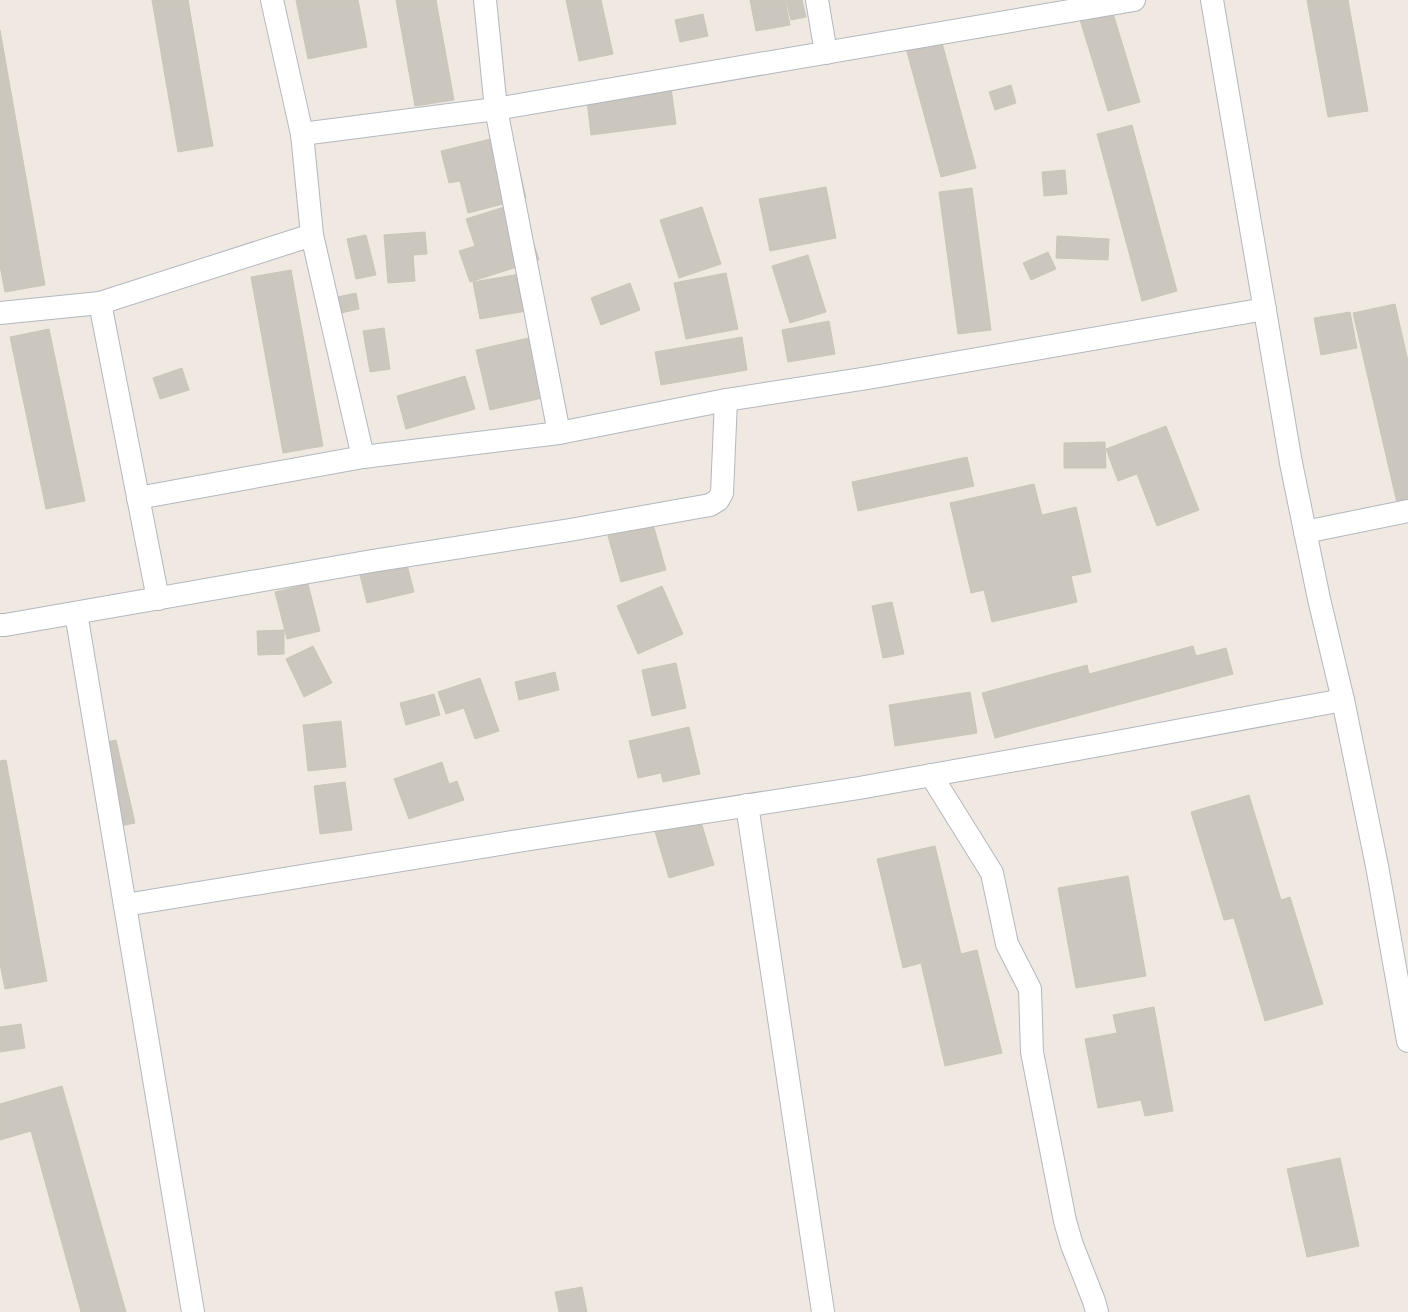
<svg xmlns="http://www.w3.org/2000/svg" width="1408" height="1312" viewBox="0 0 1408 1312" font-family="Quicksand,sans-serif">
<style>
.building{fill:#cbc7bf;stroke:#cbc5ba}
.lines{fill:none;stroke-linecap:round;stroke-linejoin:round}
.minor-casing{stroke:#b4b7c1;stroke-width:24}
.minor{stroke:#fff;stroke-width:22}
</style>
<rect width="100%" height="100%" fill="#efe9e1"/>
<g class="building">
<path d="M152,0H188L213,146L178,152Z"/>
<path d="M296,0H358L367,47L308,59Z"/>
<path d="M396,0H436L454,100L415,106Z"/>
<path d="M566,0H601L613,54L579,61Z"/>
<path d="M750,0H785L790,25L756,31Z"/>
<path d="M786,0H802L806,17L791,20Z"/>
<path d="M1109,0L1140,102L1108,111L1077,10Z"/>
<path d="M1307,0H1348L1368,111L1328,117Z"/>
<path d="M703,14L708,36L680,42L675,20Z"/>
<path d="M938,28L976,168L941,177L903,37Z"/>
<path d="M0,30L45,285L5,292L0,266Z"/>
<path d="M669,73L676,124L591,135L585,84Z"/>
<path d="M1011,85L1016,103L995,110L989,92Z"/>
<path d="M1132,125L1177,291L1142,301L1097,134Z"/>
<path d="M511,134L526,198L468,213L460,181L449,183L441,151Z"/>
<path d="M1065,170L1067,194L1044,196L1042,172Z"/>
<path d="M826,187L836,238L770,251L759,199Z"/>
<path d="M972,188L991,330L958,334L939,192Z"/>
<path d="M520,202L539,260L470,282L459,251L475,246L466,219Z"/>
<path d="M702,207L721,264L679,278L660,220Z"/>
<path d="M425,232L427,254L413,255L415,281L388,283L384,235Z"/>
<path d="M366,235L376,275L356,279L347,239Z"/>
<path d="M1057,236L1109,239L1108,260L1056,258Z"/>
<path d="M1048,252L1056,269L1031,280L1023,263Z"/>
<path d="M808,255L826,312L790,323L772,266Z"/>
<path d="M291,270L323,446L283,453L251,277Z"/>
<path d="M532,272L538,309L480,319L473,282Z"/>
<path d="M726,273L738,329L686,339L674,283Z"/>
<path d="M630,283L640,310L601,325L591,298Z"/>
<path d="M356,293L359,309L327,316L323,300Z"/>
<path d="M1395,304L1408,361V500L1397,503L1353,313Z"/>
<path d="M1350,312L1357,348L1321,355L1314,318Z"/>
<path d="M829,321L835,354L788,362L782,330Z"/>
<path d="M384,328L390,369L370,372L363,331Z"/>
<path d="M49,329L85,501L46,509L10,337Z"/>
<path d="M546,334L560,394L490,410L476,350Z"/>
<path d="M742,337L747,370L661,385L655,352Z"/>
<path d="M182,368L189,390L160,399L153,378Z"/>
<path d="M465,376L475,409L406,429L397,396Z"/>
<path d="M1166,426L1199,510L1157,526L1137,474L1118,481L1106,449Z"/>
<path d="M1105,442L1106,468H1064V443Z"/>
<path d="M967,457L974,486L858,511L852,482Z"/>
<path d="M1034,484L1042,515L1076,507L1091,572L1071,576L1077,602L992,622L984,590L971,593L950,503Z"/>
<path d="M653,524L666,570L621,582L608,536Z"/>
<path d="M405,557L414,592L367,603L358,567Z"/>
<path d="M308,584L320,631L287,639L275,592Z"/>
<path d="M662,586L683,634L638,654L617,606Z"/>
<path d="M892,602L904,654L883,658L872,606Z"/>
<path d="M284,630V654L258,655L257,631Z"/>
<path d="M313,646L332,683L304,697L286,659Z"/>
<path d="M1193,646L1196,656L1226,648L1233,674L995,738L982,693L1087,665L1089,674Z"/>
<path d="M676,663L686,708L652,716L642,670Z"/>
<path d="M555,672L559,690L519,700L515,682Z"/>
<path d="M480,678L499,731L475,739L464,708L446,714L438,692Z"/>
<path d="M970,692L977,733L895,746L889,705Z"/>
<path d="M434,694L440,715L406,725L400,703Z"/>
<path d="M341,721L346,767L308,771L303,725Z"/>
<path d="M689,727L700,774L663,782L661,773L638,778L629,741Z"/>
<path d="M116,740L135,823L115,827L96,744Z"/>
<path d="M6,760L47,981L5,989L0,964V761Z"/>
<path d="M442,762L449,784L457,781L464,800L409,819L394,779Z"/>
<path d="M345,782L352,830L320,834L314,786Z"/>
<path d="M1249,795L1281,900L1290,897L1323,1004L1265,1021L1234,918L1224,920L1191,812Z"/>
<path d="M698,812L714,865L669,878L653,825Z"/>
<path d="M935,846L961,954L977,950L1002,1053L945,1066L921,963L903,968L877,859Z"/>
<path d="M1128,876L1146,976L1076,988L1058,888Z"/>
<path d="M1154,1007L1173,1111L1145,1116L1141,1100L1098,1108L1085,1039L1117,1033L1113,1015Z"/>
<path d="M21,1024L25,1048L0,1052V1027Z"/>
<path d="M62,1086L126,1312H81L31,1131L0,1140V1104Z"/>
<path d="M1340,1158L1359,1246L1307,1257L1287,1169Z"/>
<path d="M582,1287L587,1312H559L555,1292Z"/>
</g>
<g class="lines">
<defs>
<g id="minor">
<path d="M272,0L302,134L312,235L363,457"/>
<path d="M485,0L496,109L559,433"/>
<path d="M817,0L826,53"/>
<path d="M1212,0L1291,463L1319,599L1343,700L1377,866L1408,1041"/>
<path d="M302,134L496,109L1134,0"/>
<path d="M100,303L158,599"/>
<path d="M0,313L100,303L312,235"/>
<path d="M138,498L363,457L559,433L726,400L868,378L1265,309"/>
<path d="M1305,532L1408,511"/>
<path d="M76,613L193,1312"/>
<path d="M0,625H5L372,561L570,530L710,505L718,500L722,493L726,400"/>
<path d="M931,775L992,873L1007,944L1030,989L1032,1052L1065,1221L1072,1245L1094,1301L1097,1312"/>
<path d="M747,805L823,1312"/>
<path d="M125,905L518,841L859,788L1106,744L1343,700"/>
</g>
</defs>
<use href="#minor" class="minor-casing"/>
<use href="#minor" class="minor"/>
</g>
</svg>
